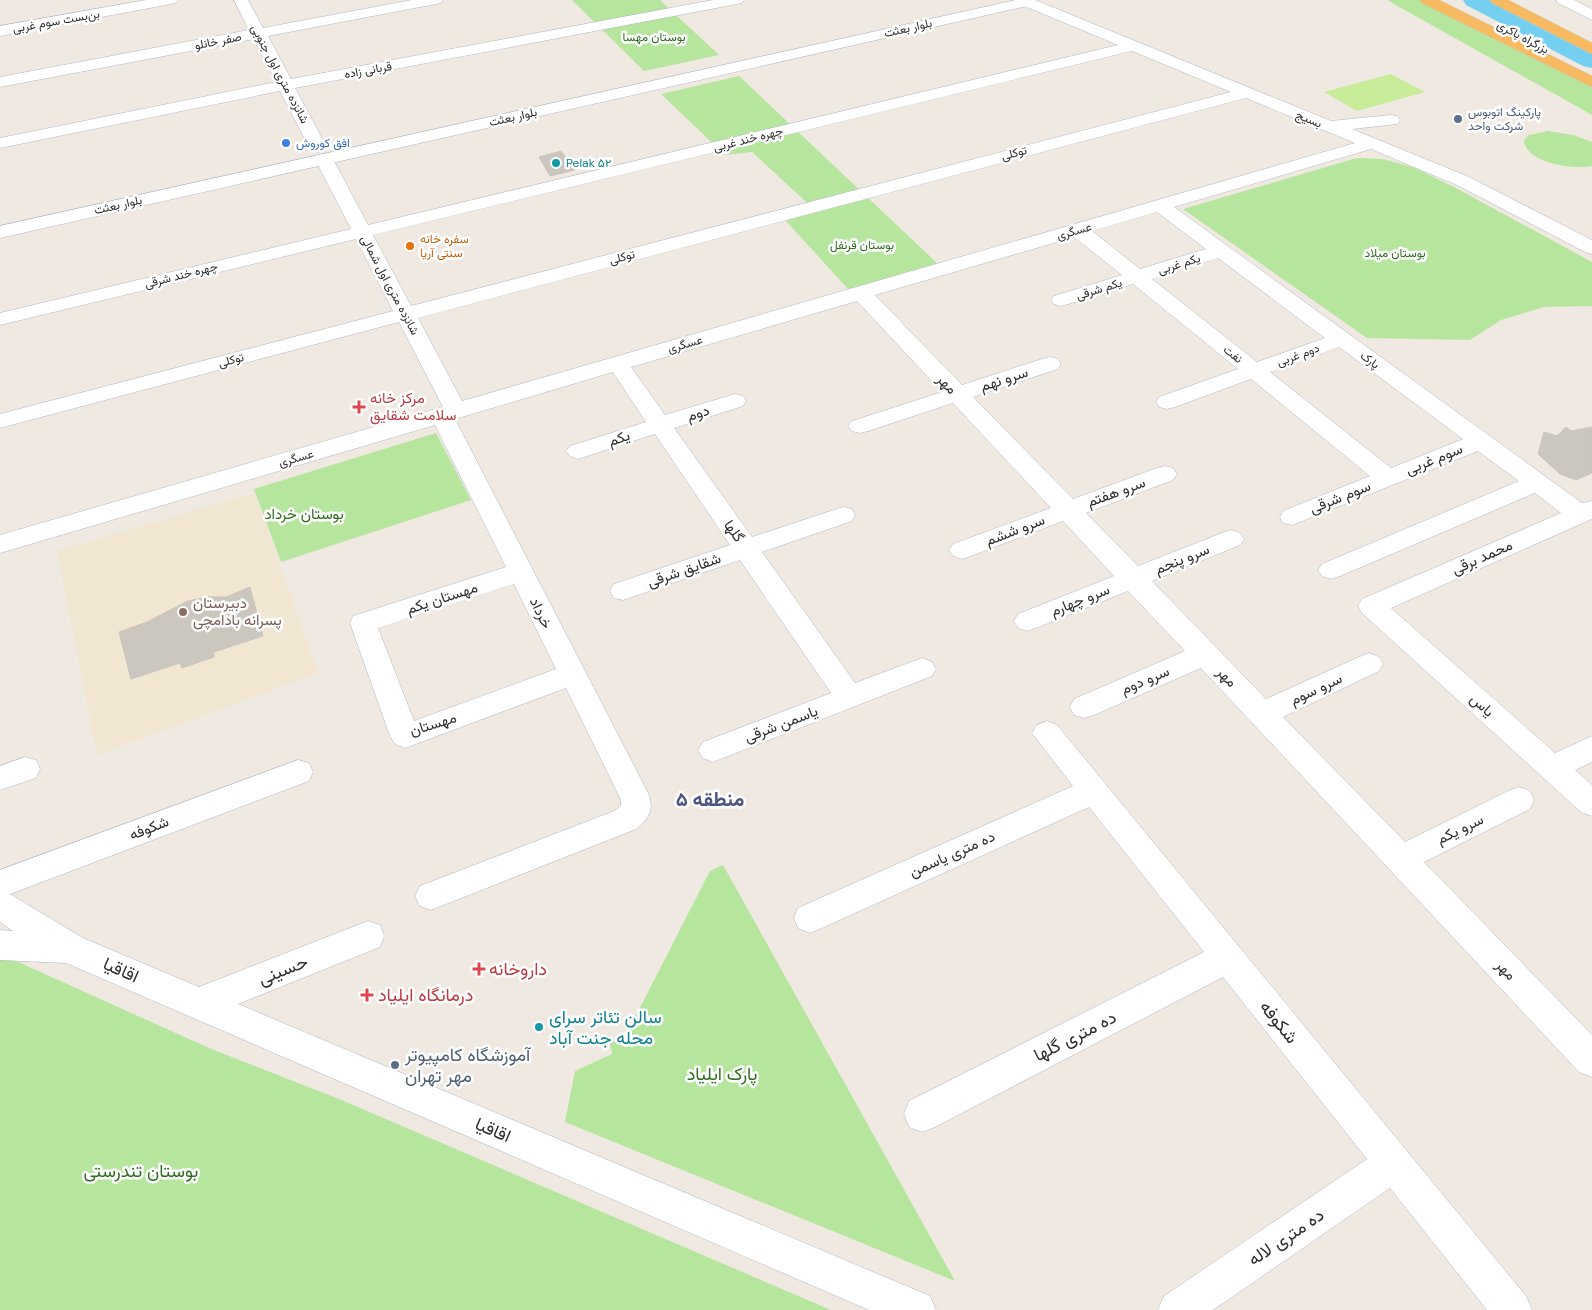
<svg xmlns="http://www.w3.org/2000/svg" width="1592" height="1310" viewBox="0 0 1592 1310" font-family="'DM Sans',Vazirmatn,sans-serif">
<style>
.education{fill:#f0e6d1}
.green{fill:#b6e59e}
.pitch{fill:#c9ec9a}
.lines{fill:none;stroke-linecap:round;stroke-linejoin:round}
.river{fill:#75cff0;fill-rule:evenodd}
.building{fill:#cbc7bf;stroke:#cbc5ba}
.minor-casing{stroke:#b4b7c1;stroke-width:1}
.tertiary-casing{stroke:#b4b7c1;stroke-width:1}
.trunk-casing{stroke:#c9c9c9;stroke-width:1}
.minor{fill:#fff;fill-rule:evenodd}
.tertiary{fill:#fff;fill-rule:evenodd}
.trunk{fill:#f8ba60;fill-rule:evenodd}
.service-dot{fill:#5c6f8a;stroke:#fff;stroke-width:2}
.shop-dot{fill:#3f7fe0;stroke:#fff;stroke-width:2}
.culture-dot{fill:#0f9aa8;stroke:#fff;stroke-width:2}
.food-dot{fill:#e8710a;stroke:#fff;stroke-width:2}
.health-dot{fill:#e0444e;stroke:#fff;stroke-width:2}
.education-dot{fill:#8d6e63;stroke:#fff;stroke-width:2}
.labels{text-anchor:middle;dominant-baseline:central;stroke-width:5;stroke-linejoin:round;paint-order:stroke}
.far-street-label{font-size:12px;fill:#2e2e2e;stroke:#fff}
.far-park-label{font-size:12px;fill:#2c6e1b;stroke:#fff}
.far-service-label{font-size:12px;fill:#4e5e75;stroke:#fff;text-anchor:start}
.far-shop-label{font-size:12px;fill:#366cbe;stroke:#fff;text-anchor:start}
.far-culture-label{font-size:12px;fill:#0d838f;stroke:#fff;text-anchor:start}
.far-food-label{font-size:12px;fill:#c56008;stroke:#fff;text-anchor:start}
.street-label{font-size:15px;fill:#2e2e2e;stroke:#fff}
.health-label{font-size:15px;fill:#be3a42;stroke:#fff;text-anchor:start}
.park-label{font-size:15px;fill:#2c6e1b;stroke:#fff}
.education-label{font-size:15px;fill:#785e54;stroke:#fff;text-anchor:start}
.near-health-label{font-size:18px;fill:#be3a42;stroke:#fff;text-anchor:start}
.near-street-label{font-size:18px;fill:#2e2e2e;stroke:#fff}
.near-culture-label{font-size:18px;fill:#0d838f;stroke:#fff;text-anchor:start}
.near-service-label{font-size:18px;fill:#4e5e75;stroke:#fff;text-anchor:start}
.near-park-label{font-size:18px;fill:#2c6e1b;stroke:#fff}
.district-label{font-size:20px;font-weight:bold;fill:#4d5680;stroke:#fff}
</style>
<rect width="100%" height="100%" fill="#efe9e1"/>
<path class="education" d="M255,493L318,673L97,755L57,551Z"/>
<g class="green">
<path d="M572,0H660L719,55L644,71Z"/>
<path d="M1387,0H1423L1592,87V115Z"/>
<path d="M739,76L938,264L849,290L785,220L816,211L752,152L725,155L661,94Z"/>
<path d="M1548,131L1573,135L1592,142V166C1574,170 1525,163 1524,140L1529,135Z"/>
<path d="M1357,158L1383,159L1415,168L1454,187L1592,262V306L1544,307L1501,320L1470,340L1367,338L1183,209Z"/>
<path d="M436,433L471,500L281,562L254,489Z"/>
<path d="M723,865L955,1281L565,1122L575,1071L612,1054L610,1043L625,1037L710,871Z"/>
<path d="M0,957L16,961L209,1048L339,1099L831,1310H0Z"/>
</g>
<path class="pitch" d="M1391,74L1425,92L1357,111L1324,92Z"/>
<g class="lines">
<path class="river" d="M1463,0H1492L1592,51V68L1583,66L1466,5Z"/>
</g>
<g class="building">
<path d="M561,151L575,170L550,176L539,157Z"/>
<path d="M1566,427L1571,431L1592,427V473L1576,480L1560,474L1538,454L1544,432L1557,436Z"/>
<path d="M250,587L263,636L214,652V657L182,668L180,663L131,679L119,632L147,622L188,601L208,597H226Z"/>
</g>
<g class="lines">
<defs>
<g id="minor">
<path d="M146,0H178L176,3L171,4L0,36V26Z"/>
<path d="M234,0H248L263,28L412,0H443L441,3L436,4L268,36L291,79L713,0H744L742,3L737,4L295,88L327,147L324,151L318,152L312,151L309,147L280,91L0,148V138L276,82L254,39L0,87V77L249,30Z"/>
<path d="M1015,0H1035L1331,121L1391,115L1397,116L1400,120L1397,124L1352,129L1469,177L1592,240V254L1585,252L1457,185L1371,149L1174,207L1582,503L1592,501V519L1391,608L1555,753L1592,736V762L1575,770L1592,785V816L1581,812L1362,613L1358,606L1362,599L1561,513L1535,493L1340,576L1331,579L1322,576L1318,570L1322,564L1519,481L1478,451L1292,525L1283,523L1280,517L1283,511L1370,476L1251,379L1175,407L1167,409L1159,407L1156,402L1159,397L1238,369L1133,284L1068,304L1061,306L1054,304L1051,300L1054,296L1122,275L1074,237L875,295L962,385L1042,359L1050,357L1058,359L1061,364L1058,369L973,397L1073,499L1157,468L1165,466L1173,468L1177,474L1173,480L1086,513L1138,566L1222,533L1231,530L1240,533L1244,539L1240,545L1152,581L1266,699L1359,657L1369,653L1379,657L1383,664L1379,671L1283,717L1405,842L1508,791L1519,787L1530,791L1534,800L1530,809L1424,862L1592,1035V1077L1579,1072L1201,668L1094,715L1084,718L1074,715L1070,707L1074,699L1185,651L1128,591L1036,628L1027,631L1018,628L1014,621L1018,614L1114,576L1063,521L971,556L962,559L953,556L949,550L953,544L1051,508L953,403L868,431L860,433L852,431L848,426L852,421L942,392L857,301L631,367L665,415L735,394L743,396L746,401L743,406L674,428L752,537L843,507L852,509L855,515L852,521L762,552L855,683L922,658L932,662L936,669L932,676L723,758L713,762L703,758L698,750L703,742L831,693L740,560L623,600L614,598L610,591L614,584L730,545L655,434L578,459L570,456L566,451L570,446L646,422L613,372L455,419L647,791C655,808 650,818 636,829L431,910L420,906L415,896L420,886L614,811L621,806V800L566,688L405,748L395,744L390,736L350,623L353,616L506,567L435,425L0,553V535L443,407L399,322L0,428V414L393,311L356,239L0,325V313L351,229L315,159L318,155L324,154L330,155L333,159L368,225L1118,45L1017,3ZM1132,51L1231,92L411,306L373,235ZM1246,98L1355,143L462,401L418,318ZM1157,212L1206,249L1140,269L1092,231ZM1218,258L1325,338L1257,362L1152,279ZM1339,347L1463,439L1391,468L1270,372ZM514,584L556,669L414,721L378,628Z"/>
<path d="M1556,0H1574L1592,9V20L1558,3Z"/>
<path d="M1047,721L1057,725L1526,1296L1532,1310H1487L1390,1188L1213,1310H1158L1164,1296L1367,1159L1223,977L935,1127L922,1132L909,1127L904,1114L909,1101L1204,952L1089,807L822,928L810,933L798,928L794,918L798,908L1073,786L1032,733L1037,725Z"/>
<path d="M25,757L36,760L40,769L36,778L0,790V766Z"/>
<path d="M298,760L309,763L313,772L309,781L10,894L83,938L199,987L368,921L380,925L384,936L380,947L238,1004L930,1296L936,1310H869L66,963L0,960V930L13,931L0,922V870Z"/>
</g>
<path id="tertiary" d="M1016,0H1033L1034,2L1032,5L1027,6L0,238V226Z"/>
<g id="trunk">
<path d="M1420,0H1439L1592,76V87L1422,3Z"/>
<path d="M1490,0H1508L1592,43V54L1492,3Z"/>
</g>
</defs>
<use href="#minor" class="minor-casing"/>
<use href="#tertiary" class="tertiary-casing"/>
<use href="#trunk" class="trunk-casing"/>
<use href="#minor" class="minor"/>
<use href="#tertiary" class="tertiary"/>
<use href="#trunk" class="trunk"/>
</g>
<g class="service-dot">
<circle cx="1458" cy="119" r="5"/>
<circle cx="395" cy="1065" r="5"/>
</g>
<circle class="shop-dot" cx="286" cy="143" r="5"/>
<g class="culture-dot">
<circle cx="556" cy="163" r="5"/>
<circle cx="539" cy="1027" r="5"/>
</g>
<circle class="food-dot" cx="410" cy="246" r="5"/>
<g class="health-dot">
<path d="M356.5 399.5h5v5h5v5h-5v5h-5v-5h-5v-5h5z"/>
<path d="M476.5 961.5h5v5h5v5h-5v5h-5v-5h-5v-5h5z"/>
<path d="M364.5 987.5h5v5h5v5h-5v5h-5v-5h-5v-5h5z"/>
</g>
<circle class="education-dot" cx="183" cy="612" r="5"/>
<g class="labels">
<g class="far-street-label">
<text transform="translate(56 21) rotate(-10)">بن‌بست سوم غربی</text>
<text transform="translate(908 28) rotate(-13)">بلوار بعثت</text>
<text transform="translate(1523 37) rotate(28)">بزرگراه باکری</text>
<text transform="translate(218 41) rotate(-11)">صفر خانلو</text>
<text transform="translate(368 70) rotate(-10)">قربانی زاده</text>
<text transform="translate(280 74) rotate(62)">شانزده متری اول جنوبی</text>
<text transform="translate(513 117) rotate(-13)">بلوار بعثت</text>
<text transform="translate(1309 119) rotate(23)">بسیج</text>
<text transform="translate(748 139) rotate(-14)">چهره خند غربی</text>
<text transform="translate(1014 153) rotate(-15)">توکلی</text>
<text transform="translate(118 205) rotate(-13)">بلوار بعثت</text>
<text transform="translate(1074 231) rotate(-16)">عسگری</text>
<text transform="translate(622 257) rotate(-15)">توکلی</text>
<text transform="translate(1179 264) rotate(-17)">یکم غربی</text>
<text transform="translate(181 275) rotate(-14)">چهره خند شرقی</text>
<text transform="translate(390 285) rotate(62)">شانزده متری اول شمالی</text>
<text transform="translate(1099 289) rotate(-17)">یکم شرقی</text>
<text transform="translate(685 344) rotate(-16)">عسگری</text>
<text transform="translate(1233 354) rotate(39)">نفت</text>
<text transform="translate(1298 355) rotate(-20)">دوم غربی</text>
<text transform="translate(231 360) rotate(-15)">توکلی</text>
<text transform="translate(1370 360) rotate(36)">پارک</text>
<text transform="translate(296 458) rotate(-16)">عسگری</text>
</g>
<g class="far-park-label">
<text x="654" y="37">بوستان مهسا</text>
<text x="862" y="245">بوستان قرنفل</text>
<text x="1395" y="253">بوستان میلاد</text>
</g>
<g class="far-service-label">
<text x="1468" y="112">پارکینگ اتوبوس<tspan x="1468" dy="14">شرکت واحد</tspan></text>
</g>
<g class="far-shop-label">
<text x="296" y="143">افق کوروش</text>
</g>
<g class="far-culture-label">
<text x="566" y="163">Pelak ۵۲</text>
</g>
<g class="far-food-label">
<text x="420" y="239">سفره خانه<tspan x="420" dy="14">سنتی آریا</tspan></text>
</g>
<g class="street-label">
<text transform="translate(1004 379) rotate(-18)">سرو نهم</text>
<text transform="translate(947 384) rotate(46)">مهر</text>
<text transform="translate(698 413) rotate(-18)">دوم</text>
<text transform="translate(619 438) rotate(-18)">یکم</text>
<text transform="translate(1434 459) rotate(-22)">سوم غربی</text>
<text transform="translate(1116 492) rotate(-20)">سرو هفتم</text>
<text transform="translate(1340 497) rotate(-22)">سوم شرقی</text>
<text transform="translate(1015 530) rotate(-21)">سرو ششم</text>
<text transform="translate(734 531) rotate(55)">گلها</text>
<text transform="translate(1482 557) rotate(-24)">محمد برقی</text>
<text transform="translate(1182 559) rotate(-22)">سرو پنجم</text>
<text transform="translate(684 570) rotate(-19)">شقایق شرقی</text>
<text transform="translate(442 598) rotate(-18)">مهستان یکم</text>
<text transform="translate(1080 600) rotate(-22)">سرو چهارم</text>
<text transform="translate(541 613) rotate(64)">خرداد</text>
<text transform="translate(1227 677) rotate(46)">مهر</text>
<text transform="translate(1145 680) rotate(-23)">سرو دوم</text>
<text transform="translate(1316 689) rotate(-25)">سرو سوم</text>
<text transform="translate(1482 705) rotate(42)">یاس</text>
<text transform="translate(433 724) rotate(-17)">مهستان</text>
<text transform="translate(781 724) rotate(-21)">یاسمن شرقی</text>
<text transform="translate(149 828) rotate(-21)">شکوفه</text>
<text transform="translate(1460 829) rotate(-26)">سرو یکم</text>
<text transform="translate(952 854) rotate(-24)">ده متری یاسمن</text>
<text transform="translate(1506 970) rotate(46)">مهر</text>
</g>
<g class="health-label">
<text x="370" y="398">مرکز خانه<tspan x="370" dy="17">سلامت شقایق</tspan></text>
</g>
<g class="park-label">
<text x="304" y="514">بوستان خرداد</text>
</g>
<g class="education-label">
<text x="193" y="603">دبیرستان<tspan x="193" dy="17">پسرانه بادامچی</tspan></text>
</g>
<g class="near-health-label">
<text x="489" y="969">داروخانه</text>
<text x="378" y="995">درمانگاه ایلیاد</text>
</g>
<g class="near-street-label">
<text transform="translate(121 970) rotate(24)">اقاقیا</text>
<text transform="translate(283 970) rotate(-22)">حسینی</text>
<text transform="translate(1279 1022) rotate(51)">شکوفه</text>
<text transform="translate(1075 1036) rotate(-27)">ده متری گلها</text>
<text transform="translate(493 1130) rotate(23)">اقاقیا</text>
<text transform="translate(1286 1237) rotate(-34)">ده متری لاله</text>
</g>
<g class="near-culture-label">
<text x="549" y="1017">سالن تئاتر سرای<tspan x="549" dy="21">محله جنت آباد</tspan></text>
</g>
<g class="near-service-label">
<text x="405" y="1055">آموزشگاه کامپیوتر<tspan x="405" dy="21">مهر تهران</tspan></text>
</g>
<g class="near-park-label">
<text x="722" y="1074">پارک ایلیاد</text>
<text x="141" y="1171">بوستان تندرستی</text>
</g>
<g class="district-label">
<text x="710" y="799">منطقه ۵</text>
</g>
</g>
</svg>
